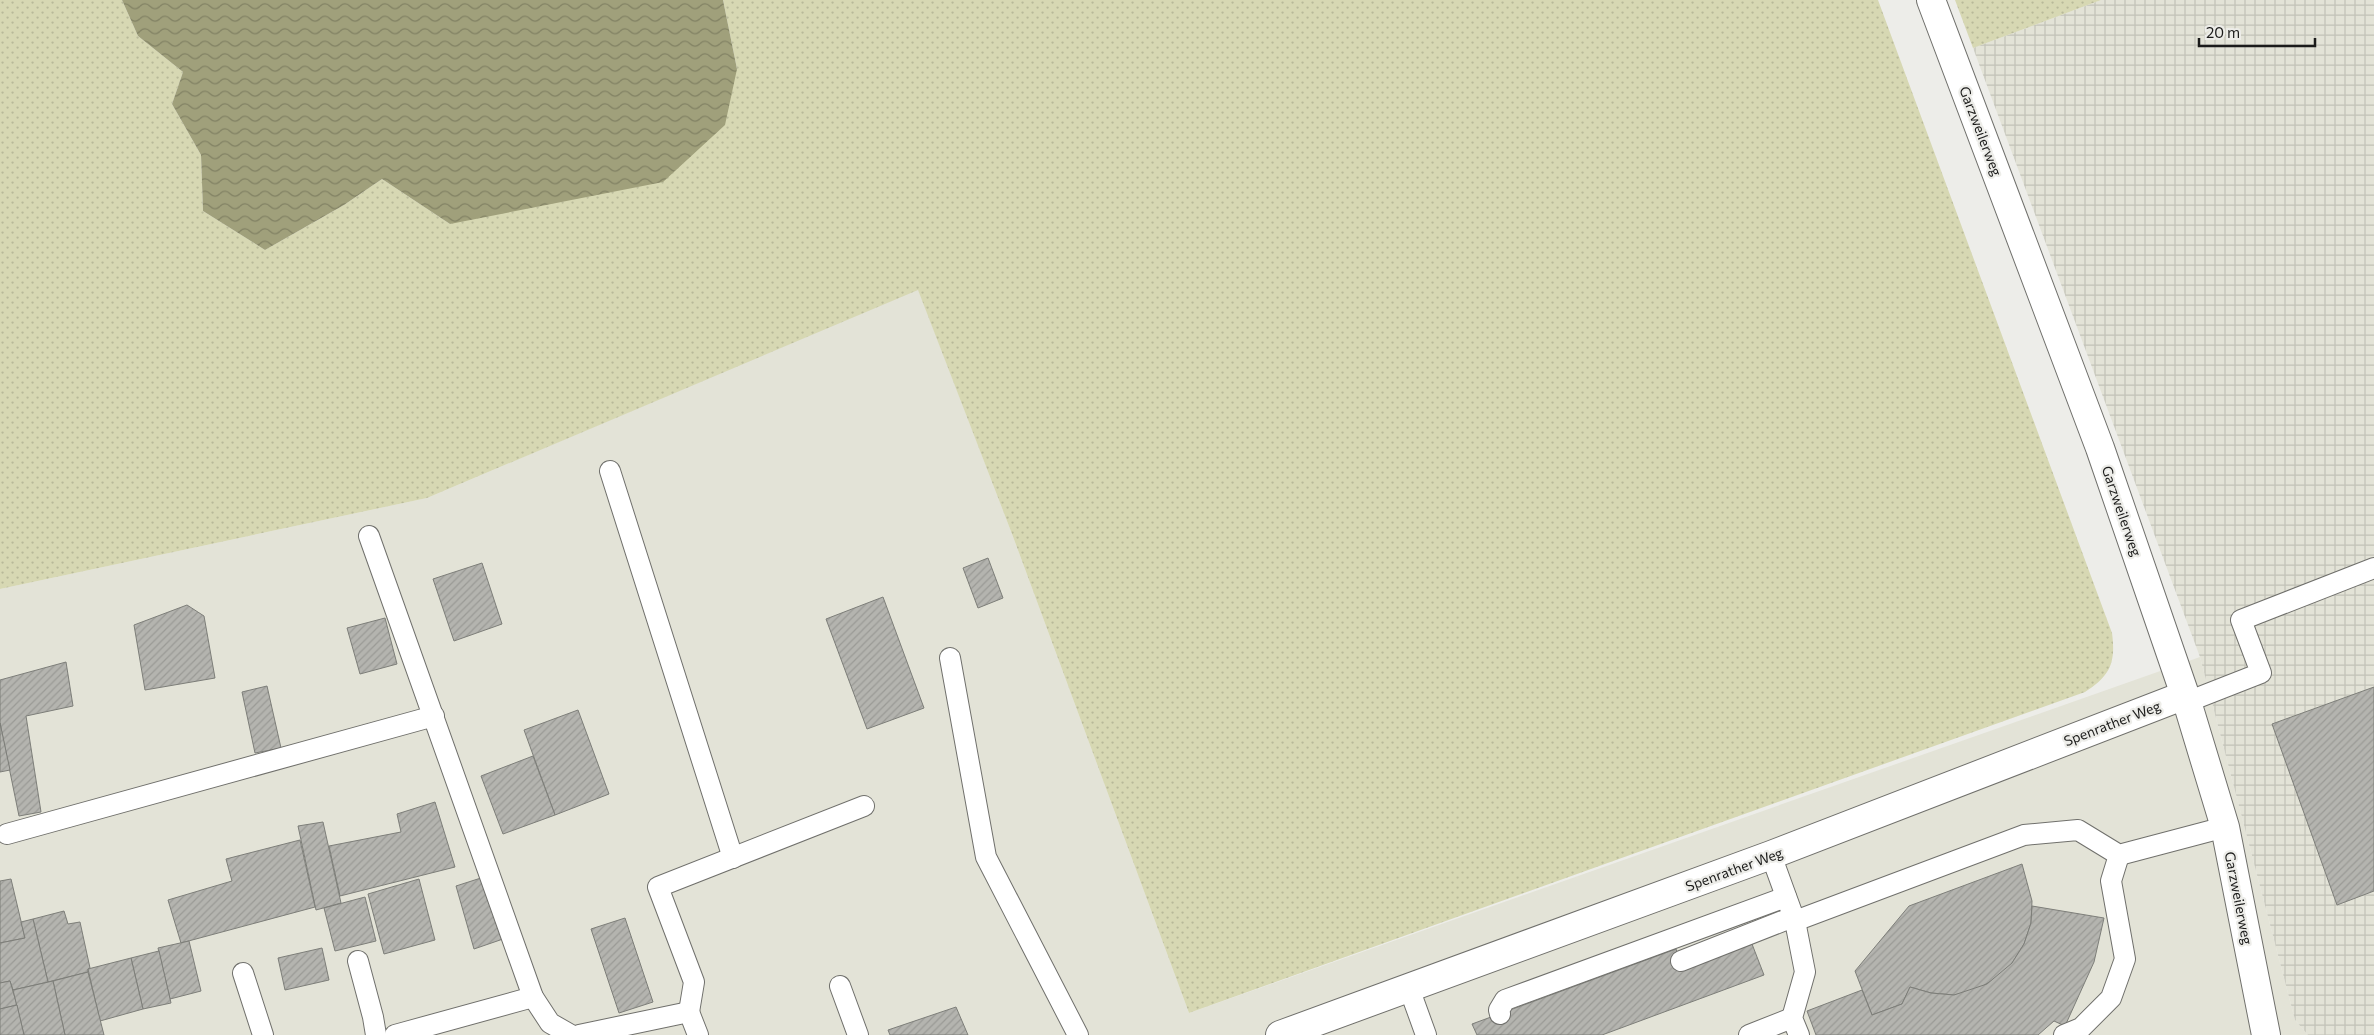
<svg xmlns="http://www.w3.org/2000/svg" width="2374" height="1035" viewBox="0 0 2374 1035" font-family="Commissioner,sans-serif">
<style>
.built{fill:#e3e3d7}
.industrial{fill:url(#industrial-grid)}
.grass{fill:url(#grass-dots)}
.water{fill:url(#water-waves)}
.building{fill:url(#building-hatch);stroke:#7d7e79}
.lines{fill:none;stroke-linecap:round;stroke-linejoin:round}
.service-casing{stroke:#70706c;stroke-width:22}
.minor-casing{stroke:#70706c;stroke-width:30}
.service{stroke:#fff;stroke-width:20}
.minor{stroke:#fff;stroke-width:28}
.labels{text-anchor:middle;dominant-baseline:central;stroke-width:4.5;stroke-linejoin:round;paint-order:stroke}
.street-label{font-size:14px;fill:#1b1b1a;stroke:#edede9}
</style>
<defs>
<pattern id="industrial-grid" width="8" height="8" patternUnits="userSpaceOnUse" patternTransform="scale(1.25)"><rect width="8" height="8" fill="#e3e3d7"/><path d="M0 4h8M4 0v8" fill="none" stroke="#c2c2b8"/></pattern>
<pattern id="grass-dots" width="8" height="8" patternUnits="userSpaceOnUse" patternTransform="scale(1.25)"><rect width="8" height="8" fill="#d7d8b3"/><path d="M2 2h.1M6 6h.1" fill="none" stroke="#b8b999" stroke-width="1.8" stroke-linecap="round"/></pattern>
<pattern id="water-waves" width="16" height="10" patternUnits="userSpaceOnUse" patternTransform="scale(1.25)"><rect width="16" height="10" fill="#a0a07b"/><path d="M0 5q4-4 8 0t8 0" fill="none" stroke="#828264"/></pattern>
<pattern id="building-hatch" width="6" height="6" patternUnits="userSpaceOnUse" patternTransform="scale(1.25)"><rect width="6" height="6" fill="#b4b4af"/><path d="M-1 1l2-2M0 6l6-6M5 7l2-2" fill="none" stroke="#9a9a96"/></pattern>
</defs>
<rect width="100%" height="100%" fill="#edede9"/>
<path class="built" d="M918,289L1012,534L1189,1013L2200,657L2295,1020L2308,1035H0V589L427,498Z"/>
<path class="industrial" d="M2101,0H2374V1035H2308L2295,1020L2200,657L1973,48Z"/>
<g class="grass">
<path d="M0,0H122L138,36L183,72L172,104L201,155L203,211L265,250L344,205L382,179L450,224L737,69L723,0H1878L2112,633C2116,663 2110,676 2085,692L1189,1013L1012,534L918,290L427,498L0,589Z"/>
<path d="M1955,0H2101L1973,48Z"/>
</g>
<path class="water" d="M122,0H723L737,69L725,125L663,182L450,224L382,179L344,205L265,250L203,211L201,155L172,104L183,72L138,36Z"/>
<g class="building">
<path d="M988,558L1003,598L978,608L963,568Z"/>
<path d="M482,563L502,624L454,641L433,579Z"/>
<path d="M883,597L924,708L867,729L826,619Z"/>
<path d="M187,605L204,616L215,678L145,690L134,625Z"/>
<path d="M385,618L397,664L360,674L347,628Z"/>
<path d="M66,662L73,706L26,716L41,812L19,816L0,723V680Z"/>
<path d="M267,686L281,748L255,753L242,692Z"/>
<path d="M2374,687V891L2337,905L2272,724Z"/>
<path d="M578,710L609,794L555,815L524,730Z"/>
<path d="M0,723L10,770L0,772Z"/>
<path d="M533,756L555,815L503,834L481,776Z"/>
<path d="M435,802L455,867L340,896L329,846L401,832L397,814Z"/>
<path d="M323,822L341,903L316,910L298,826Z"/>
<path d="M300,840L315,907L181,943L168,900L232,881L226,859Z"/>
<path d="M2022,864L2032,901L2031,923L2024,944L2012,963L2001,975L1976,990L1954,995L1931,993L1910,987L1902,1004L1872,1015L1855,971L1909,906Z"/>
<path d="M484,877L503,939L474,949L456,886Z"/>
<path d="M11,879L25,938L0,943V881Z"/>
<path d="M419,879L435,940L384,954L368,894Z"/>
<path d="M365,897L376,941L335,951L324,908Z"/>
<path d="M2032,906L2104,918L2094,962L2065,1026L2054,1021L2038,1035H1816L1807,1011L1862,990L1872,1015L1902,1004L1910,987L1931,993L1954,995L1987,984L2012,963L2024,944L2031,923Z"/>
<path d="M64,911L68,924L80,922L90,968L88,969V972L48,982L33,919Z"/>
<path d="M625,918L653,1002L619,1013L591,929Z"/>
<path d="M33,919L48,982L13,990L10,981L0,983V943L25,938L21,922Z"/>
<path d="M189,941L201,991L170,999L158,948Z"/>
<path d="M1752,944L1764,975L1602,1035H1477L1472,1024L1676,949L1684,970Z"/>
<path d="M322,948L329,980L285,990L278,958Z"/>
<path d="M159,951L171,1003L143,1009L131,958Z"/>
<path d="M131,958L143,1009L100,1021L88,969Z"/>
<path d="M88,972L104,1035H65L53,981Z"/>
<path d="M10,981L17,1005L0,1009V983Z"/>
<path d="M53,981L65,1035H24L13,990Z"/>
<path d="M17,1005L24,1035H0V1009Z"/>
<path d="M956,1007L968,1035H890L888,1030Z"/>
</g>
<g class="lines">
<defs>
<g id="service">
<path d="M610,471L733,858"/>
<path d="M369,536L533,997L550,1023L571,1035"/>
<path d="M950,658L986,857L1078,1035"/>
<path d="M2187,702L2261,673L2241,620L2374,568"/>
<path d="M7,834L434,716"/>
<path d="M1771,855L1795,921L2024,835L2078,830L2119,855L2225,827"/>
<path d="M1795,921L1805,972L1792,1018L1799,1035"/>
<path d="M358,961L373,1017L376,1035"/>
<path d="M1681,961L1793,917"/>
<path d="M243,973L263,1035"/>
<path d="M840,986L858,1035"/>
<path d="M1409,988L1426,1035"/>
<path d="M689,1012L694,982L658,887L864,806"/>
<path d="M1500,1014L1499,1010L1505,1000L1786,897"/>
<path d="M395,1035L533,997"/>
<path d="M579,1035L689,1012L698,1035"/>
<path d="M1749,1035L1792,1018"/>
<path d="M2064,1035L2081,1028L2111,998L2125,959L2111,881L2119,855"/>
</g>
<g id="minor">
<path d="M1931,0L2100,448L2185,695L2225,827L2266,1035"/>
<path d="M1280,1035L1771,855L2185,695"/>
</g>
</defs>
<use href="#service" class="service-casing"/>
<use href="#minor" class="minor-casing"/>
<use href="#service" class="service"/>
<use href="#minor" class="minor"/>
</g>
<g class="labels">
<g class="street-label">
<text transform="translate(1981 131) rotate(69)">Garzweilerweg</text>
<text transform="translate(2122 511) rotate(71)">Garzweilerweg</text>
<text transform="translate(2112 723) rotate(-21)">Spenrather Weg</text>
<text transform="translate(1734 869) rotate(-20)">Spenrather Weg</text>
<text transform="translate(2239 898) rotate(79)">Garzweilerweg</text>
</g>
</g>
<path d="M2199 38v8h116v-8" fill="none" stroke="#1b1b1a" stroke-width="2.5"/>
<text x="2206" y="38" font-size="15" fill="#1b1b1a" stroke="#edede9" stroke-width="4" paint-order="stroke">20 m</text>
</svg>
